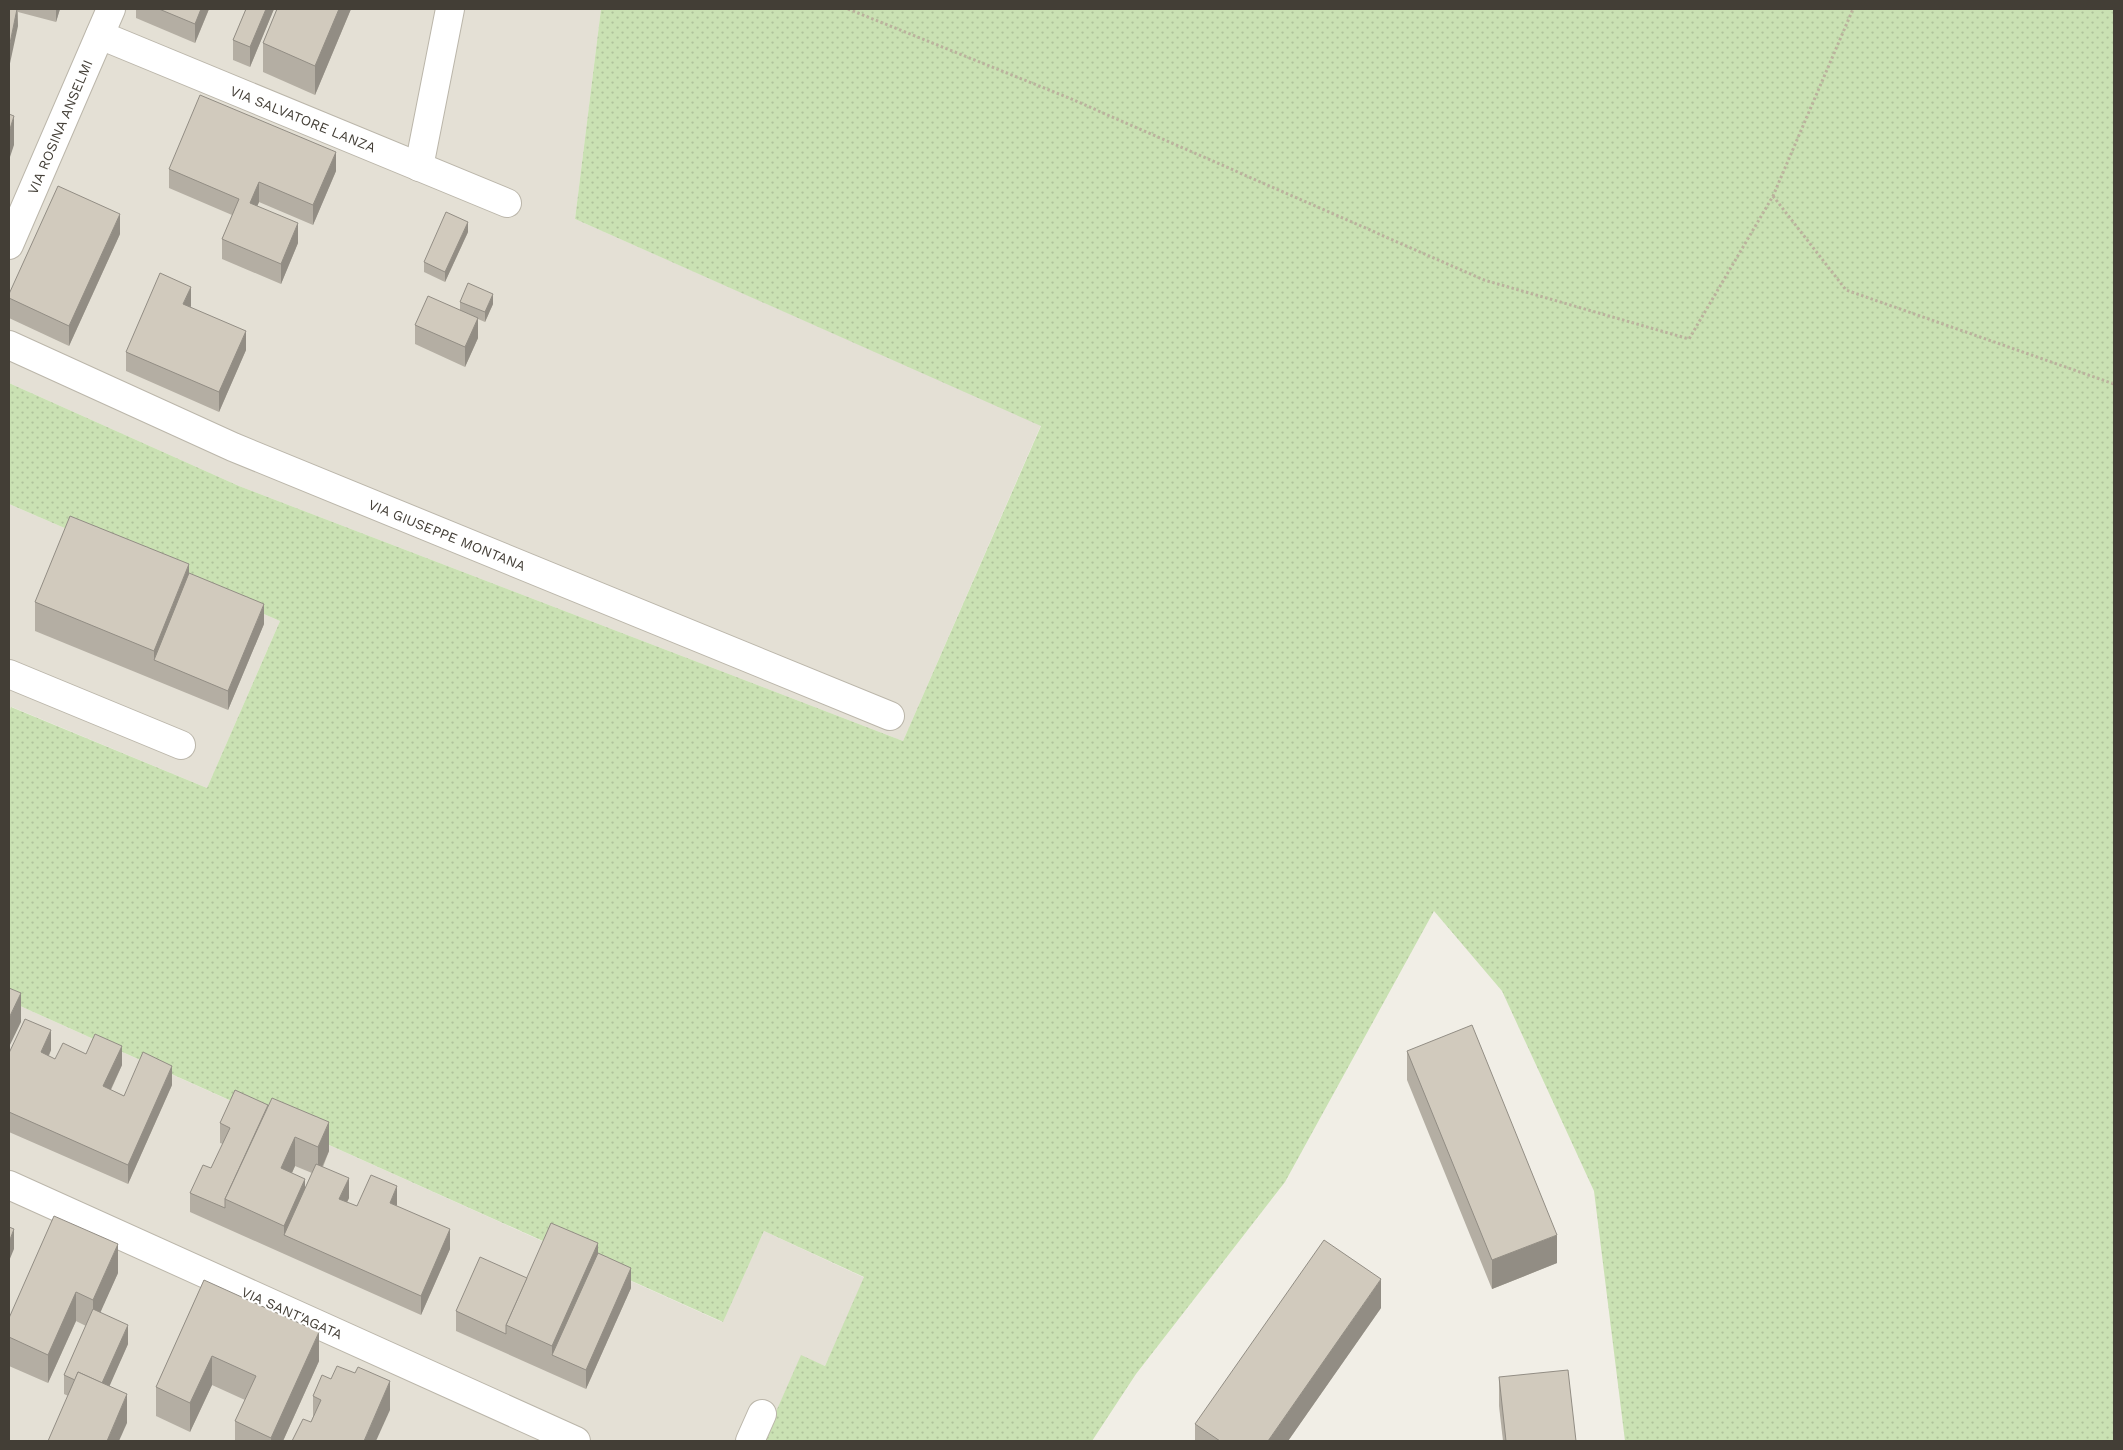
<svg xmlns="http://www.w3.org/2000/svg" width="2123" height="1450" viewBox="0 0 2123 1450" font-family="'Work Sans',sans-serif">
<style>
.residential{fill:#e4e0d5}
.grass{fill:url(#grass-dots)}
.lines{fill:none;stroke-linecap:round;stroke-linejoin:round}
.minor-casing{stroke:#bbb6aa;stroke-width:30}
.path{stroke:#bbb29d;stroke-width:3;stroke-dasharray:2.5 2.5;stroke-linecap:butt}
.minor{stroke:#fff;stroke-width:28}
.wall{fill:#b4aea3;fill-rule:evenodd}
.shaded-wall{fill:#928d84}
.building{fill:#d1cabd;stroke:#928d84}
.labels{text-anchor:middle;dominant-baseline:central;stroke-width:4;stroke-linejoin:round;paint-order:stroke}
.street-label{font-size:14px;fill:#433e36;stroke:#fff}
</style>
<defs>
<pattern id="grass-dots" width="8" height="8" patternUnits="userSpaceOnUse" patternTransform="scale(1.25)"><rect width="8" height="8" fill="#cae1b3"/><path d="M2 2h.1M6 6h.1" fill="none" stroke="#afc29b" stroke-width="1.8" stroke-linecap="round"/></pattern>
</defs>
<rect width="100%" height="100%" fill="#f1eee6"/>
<g class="residential">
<path d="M9,9H601L575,219L1041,425L903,741L239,486L9,383Z"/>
<path d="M9,504L280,621L207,788L12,707L9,713Z"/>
<path d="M9,1001L722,1322L764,1231L865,1278L825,1366L801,1356L763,1441H9Z"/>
</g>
<path class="grass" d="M601,9H2114V1441H1625L1594,1191L1502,991L1434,911L1285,1182L1136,1374L1092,1441H763L801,1355L825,1366L864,1277L764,1231L723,1322L9,1001V713L11,707L207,788L280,621L9,504V383L239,486L903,741L1041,426L575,219Z"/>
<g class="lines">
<defs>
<g id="minor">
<path d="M100,35L507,203"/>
<path d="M419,167L450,9"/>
<path d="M9,245L111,9"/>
<path d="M9,345L233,447L890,716"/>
<path d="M9,674L181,745"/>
<path d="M9,1185L576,1441"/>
<path d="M750,1441L762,1414"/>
</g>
</defs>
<use href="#minor" class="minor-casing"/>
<g class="path">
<path d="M848,9L1069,98L1484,280L1689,339L1773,196L1853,9"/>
<path d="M1773,196L1846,290L2114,384"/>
</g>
<use href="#minor" class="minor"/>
</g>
<g class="wall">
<path d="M9,9H60L56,22L18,12V26Z"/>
<path d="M136,9H209L195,43L136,18Z"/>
<path d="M246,9H274L250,67L233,60V40Z"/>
<path d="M277,9H351L315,95L263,72V43Z"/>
<path d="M169,169L336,171L313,225L259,202L257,206L298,243L281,284L222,259V239L232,215L169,188Z"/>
<path d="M468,232L445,282L424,272V262Z"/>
<path d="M120,234L69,346L9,318V294Z"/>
<path d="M460,302L493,304L485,322L478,319V338L465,367L415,344V325L460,310Z"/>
<path d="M191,306V307L246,350L219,412L126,371V352Z"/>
<path d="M35,602L264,624L228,710L35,631Z"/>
<path d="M51,1050L49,1056L55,1059L86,1054L122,1065L111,1090L124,1096L172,1085L128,1184L9,1132V1053Z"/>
<path d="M1407,1051L1557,1263L1492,1289L1407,1080Z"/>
<path d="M235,1090L329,1151L323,1167L349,1198L347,1202L357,1206H397L450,1249L421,1315L190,1212V1193L211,1168L223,1144L220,1143V1123ZM295,1166L312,1173L305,1188L292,1173Z"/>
<path d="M598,1253L631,1288L586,1389L456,1331V1311L527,1278Z"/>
<path d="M118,1273L100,1312L128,1344L109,1386L127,1423L64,1394V1375L86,1326L76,1321L48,1383L9,1366V1318Z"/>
<path d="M204,1280L319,1361L283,1441H235V1421L245,1400L212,1385L190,1432L156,1416V1387Z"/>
<path d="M1381,1308L1288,1441H1195V1424Z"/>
<path d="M355,1373L390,1410L311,1422L313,1417V1396L331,1379Z"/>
<path d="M1499,1377L1576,1441H1503L1499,1406Z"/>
</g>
<g class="shaded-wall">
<path d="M17,9L18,26L9,68V48Z"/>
<path d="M56,9H60L56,22Z"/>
<path d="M201,9H209L195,43V24Z"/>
<path d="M266,9H274L250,67V47Z"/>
<path d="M339,9H351L315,95V66Z"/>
<path d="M14,116V145L9,160V132Z"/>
<path d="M336,152V171L313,225V205Z"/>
<path d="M259,182V202L250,223V203Z"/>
<path d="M120,214V234L69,346V326Z"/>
<path d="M468,222V232L445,282V272Z"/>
<path d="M298,223V243L281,284V264Z"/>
<path d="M191,287V306L183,323V304Z"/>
<path d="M493,294V304L485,322V312Z"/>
<path d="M478,318V338L465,367V347Z"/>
<path d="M246,331V350L219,412V392Z"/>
<path d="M189,564V593L154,660V651Z"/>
<path d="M264,604V624L228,710V691Z"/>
<path d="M21,993V1022L9,1047V1018Z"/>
<path d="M51,1030V1050L41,1072V1052Z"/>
<path d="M122,1046V1065L103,1106V1086Z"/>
<path d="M172,1066V1085L128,1184V1165Z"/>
<path d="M329,1122V1151L318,1176V1147Z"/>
<path d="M295,1137V1166L281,1197V1168Z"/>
<path d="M349,1178V1198L339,1219V1199Z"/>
<path d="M305,1179V1208L284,1235V1254V1226Z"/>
<path d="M397,1186V1206L390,1203Z"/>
<path d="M14,1229V1249L9,1261V1242Z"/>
<path d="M450,1229V1249L421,1315V1296Z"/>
<path d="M1557,1235V1263L1492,1289V1260Z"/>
<path d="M598,1243V1272L552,1355V1346Z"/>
<path d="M118,1244V1273L93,1329V1300Z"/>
<path d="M631,1268V1288L586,1389V1370Z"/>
<path d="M1381,1279V1308L1288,1441H1268Z"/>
<path d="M76,1292V1321L48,1383V1355Z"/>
<path d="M128,1325V1344L99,1410V1390Z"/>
<path d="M319,1332V1361L283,1441H271V1438Z"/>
<path d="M212,1356V1385L190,1432V1403Z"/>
<path d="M390,1381V1410L376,1441H364Z"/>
<path d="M127,1394V1423L119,1441H107Z"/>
</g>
<g class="building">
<path d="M9,9H17L9,48Z"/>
<path d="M159,9H201L195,24Z"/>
<path d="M246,9H266L250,47L233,40Z"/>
<path d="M277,9H339L315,66L263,43Z"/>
<path d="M200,95L336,152L313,205L259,182L250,203L298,223L281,264L222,239L239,199L169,169Z"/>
<path d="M9,114L14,116L9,132Z"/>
<path d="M58,186L120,214L69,326L9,298V294Z"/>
<path d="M446,212L468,222L445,272L424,262Z"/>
<path d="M160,273L191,287L183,304L246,331L219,392L126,352Z"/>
<path d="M468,283L493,294L485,312L460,302Z"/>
<path d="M428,296L478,318L465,347L415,325Z"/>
<path d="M70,516L189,564L154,651L35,602Z"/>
<path d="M189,573L264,604L228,691L154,660Z"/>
<path d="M9,988L21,993L9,1018Z"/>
<path d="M25,1019L51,1030L41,1052L55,1059L63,1043L86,1054L95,1034L122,1046L103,1086L124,1096L143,1052L172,1066L128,1165L9,1112V1053Z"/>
<path d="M1472,1025L1557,1235L1492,1260L1407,1051Z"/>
<path d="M235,1090L268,1105L225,1199V1208L190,1193L203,1165L211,1168L230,1128L220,1123Z"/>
<path d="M272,1098L329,1122L318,1147L295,1137L281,1168L305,1179L284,1226L225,1199Z"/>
<path d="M316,1164L349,1178L339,1199L357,1206L371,1175L397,1186L390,1203L450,1229L421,1296L284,1235Z"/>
<path d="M54,1216L118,1244L93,1300L76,1292L48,1355L9,1337V1318Z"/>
<path d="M551,1223L598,1243L552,1346L506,1325Z"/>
<path d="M9,1227L14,1229L9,1242Z"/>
<path d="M1324,1240L1381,1279L1268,1441H1220L1195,1424Z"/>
<path d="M598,1253L631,1268L586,1370L552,1355Z"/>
<path d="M480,1257L527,1278L506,1325V1334L456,1311Z"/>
<path d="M204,1280L319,1332L271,1438L235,1421L256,1376L212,1356L190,1403L156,1387Z"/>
<path d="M93,1309L128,1325L102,1383L78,1372L75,1380L64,1375Z"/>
<path d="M337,1366L355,1373L358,1367L390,1381L364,1441H292L303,1419L311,1422L321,1400L313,1396L322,1375L331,1379Z"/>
<path d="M1568,1370L1576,1441H1506L1499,1377Z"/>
<path d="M78,1372L127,1394L107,1441H48Z"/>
</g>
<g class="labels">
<g class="street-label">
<text transform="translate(303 119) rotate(22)">VIA SALVATORE LANZA</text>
<text transform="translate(60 127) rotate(-67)">VIA ROSINA ANSELMI</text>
<text transform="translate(447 535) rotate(22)">VIA GIUSEPPE MONTANA</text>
<text transform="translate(292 1313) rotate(24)">VIA SANT'AGATA</text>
</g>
</g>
<rect width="2123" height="1450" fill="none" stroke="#433e36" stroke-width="20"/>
</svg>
